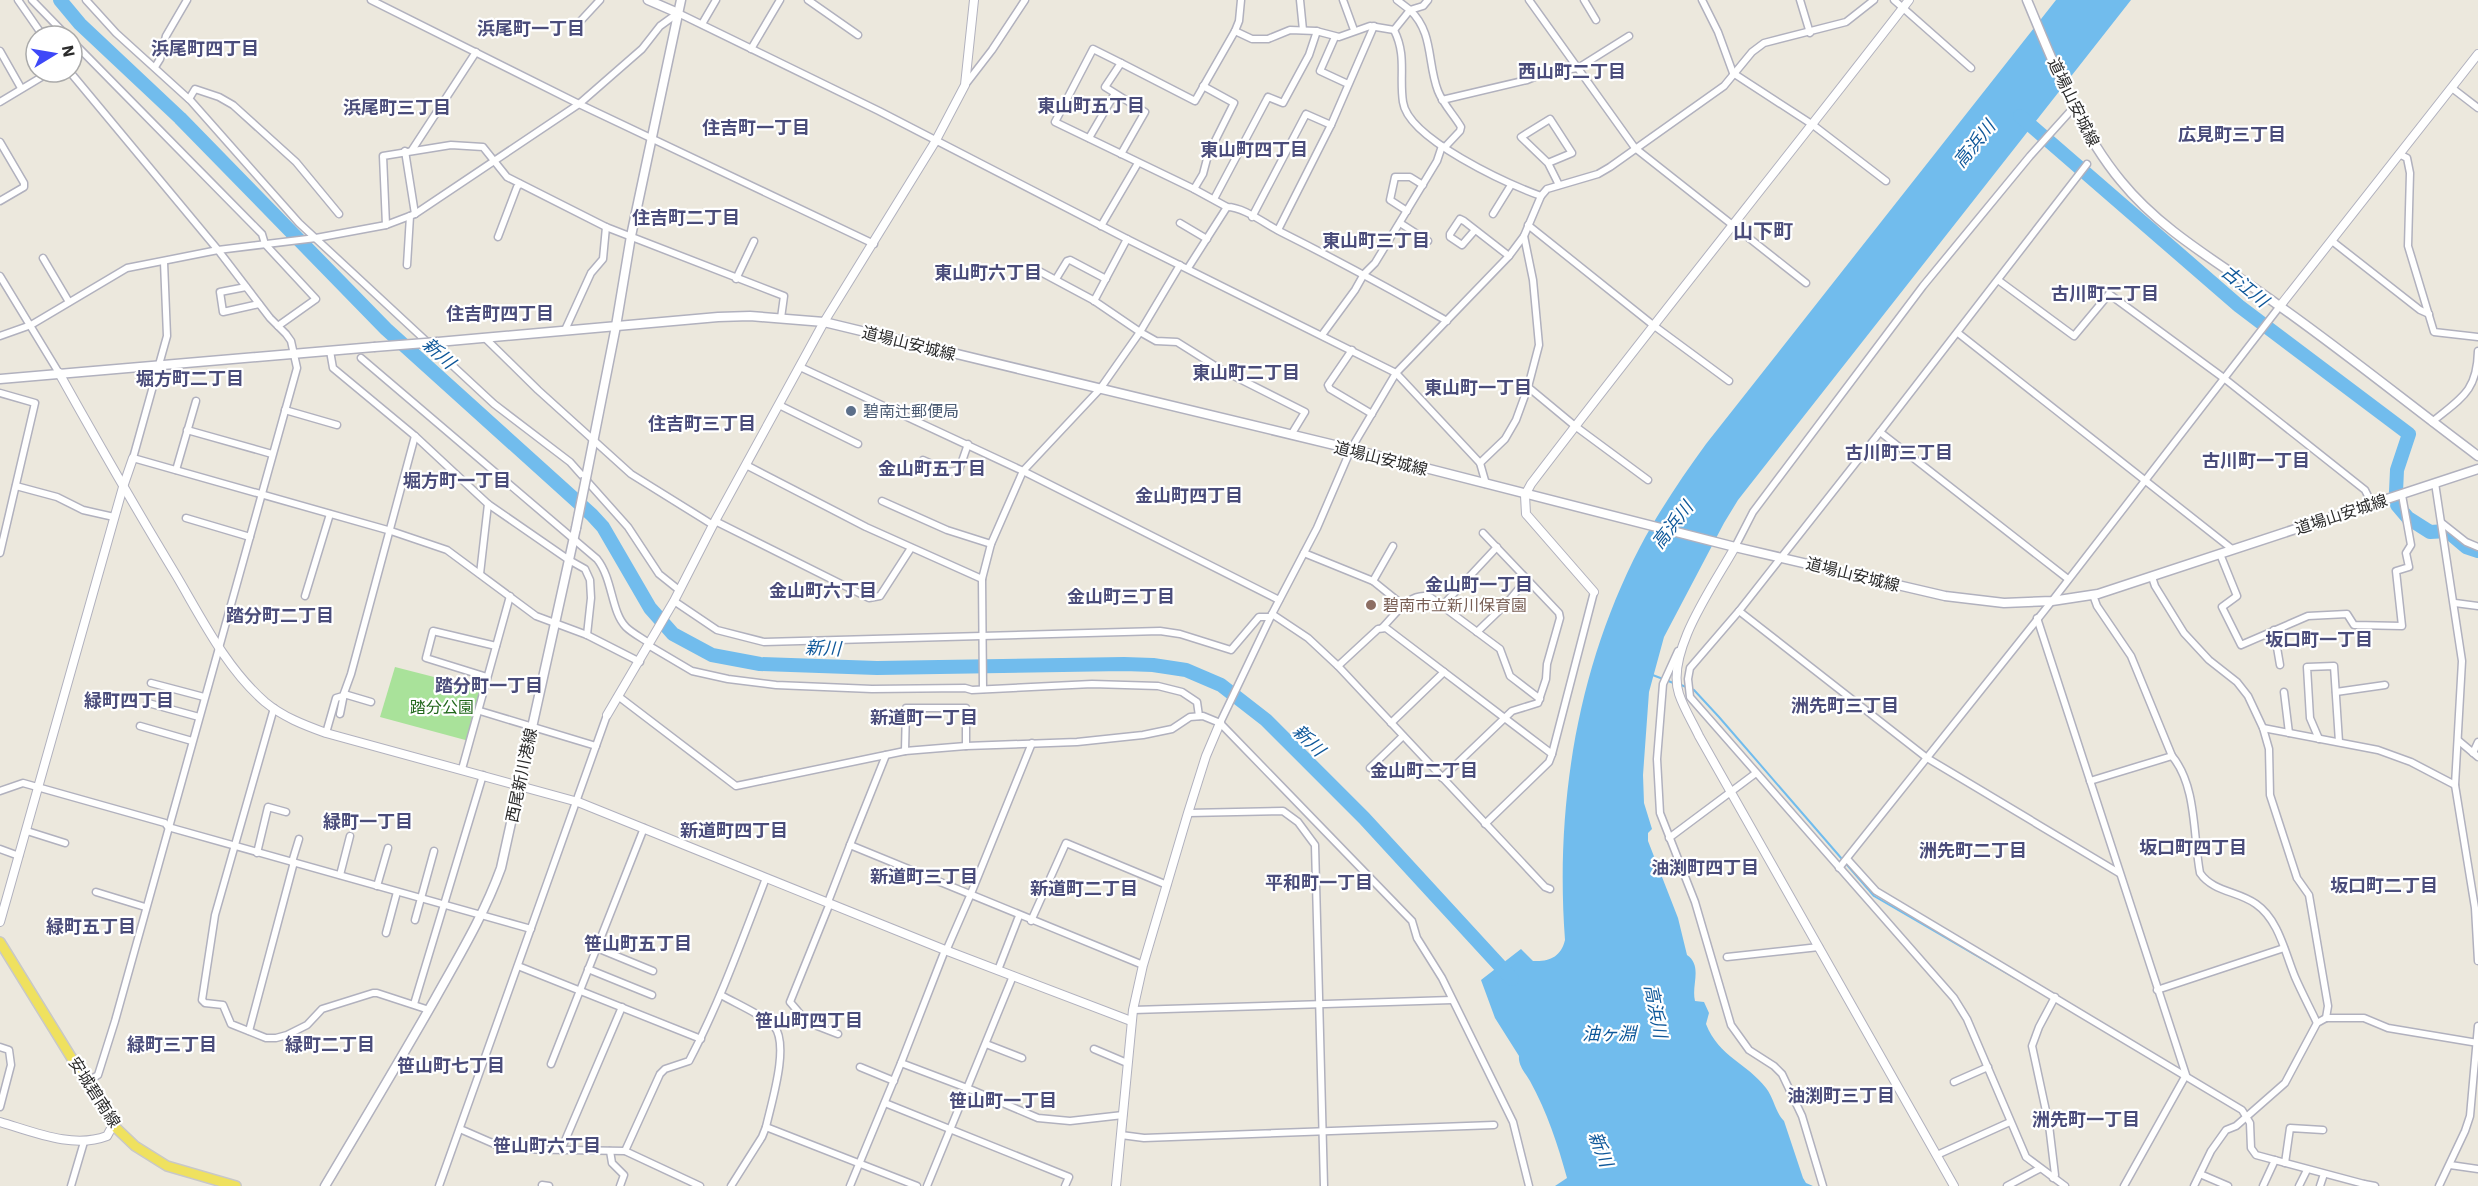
<svg xmlns="http://www.w3.org/2000/svg" width="2478" height="1186" viewBox="0 0 2478 1186" font-family="'IBM Plex Sans','Noto Sans JP',sans-serif">
<style>
.green{fill:#a9e29a}
.water{fill:#71bced}
.lines{fill:none;stroke-linecap:round;stroke-linejoin:round}
.stream{stroke:#71bced;stroke-width:2}
.river{stroke:#71bced;stroke-width:14}
.minor-casing{stroke:#b1b1be;stroke-width:9}
.tertiary-casing{stroke:#b1b1be;stroke-width:10}
.secondary-casing{stroke:#b1b1be;stroke-width:11}
.primary-casing{stroke:#c8c8c8;stroke-width:12}
.minor{stroke:#fff;stroke-width:6}
.tertiary{stroke:#fff;stroke-width:8}
.secondary{stroke:#fff;stroke-width:8}
.primary{stroke:#efe15f;stroke-width:9}
.secondary-bridge-casing{stroke:#b1b1be;stroke-width:11;stroke-linecap:butt}
.secondary-bridge{stroke:#fff;stroke-width:8}
.service-dot{fill:#5c6f8a;stroke:#fff;stroke-width:2}
.education-dot{fill:#8d6e63;stroke:#fff;stroke-width:2}
.labels{text-anchor:middle;dominant-baseline:central;stroke-width:4.5;stroke-linejoin:round;paint-order:stroke}
.street-label{font-size:16px;fill:#2b2b2b;stroke:#fff}
.service-label{font-size:16px;fill:#4e5e75;stroke:#fff;text-anchor:start}
.education-label{font-size:16px;fill:#785e54;stroke:#fff;text-anchor:start}
.park-label{font-size:16px;fill:#21671b;stroke:#fff}
.neighbourhood-label{font-size:18px;font-weight:bold;fill:#4b4d7b;stroke:#fff}
.water-label{font-size:18px;font-style:italic;fill:#0f589a;stroke:#fff}
.quarter-label{font-size:20px;font-weight:bold;fill:#4b4d7b;stroke:#fff}
</style>
<rect width="100%" height="100%" fill="#ece8dd"/>
<path class="green" d="M395,667L481,689L469,741L380,717Z"/>
<path class="water" d="M2056,0H2131L1738,500L1724,523L1664,637L1649,692L1643,775L1644,803L1652,829L1648,833V841L1678,918L1687,955C1703,966 1691,985 1695,1001L1704,1002L1709,1013L1706,1024C1719,1057 1747,1063 1766,1088C1774,1098 1775,1112 1784,1121L1803,1178L1806,1183L1813,1186H1555L1567,1178C1558,1145 1547,1112 1530,1081C1525,1073 1518,1065 1519,1056L1495,1018L1481,980L1521,949L1533,961C1549,962 1561,957 1565,940C1555,806 1577,668 1640,547C1659,511 1682,477 1706,444Z"/>
<g class="lines">
<g class="stream">
<path d="M1650,674L1676,684"/>
<path d="M1681,685L1694,690L1719,717L1874,896L2015,978"/>
</g>
<g class="river">
<path d="M60,0L80,24L180,118L386,329L592,515L603,527L650,608L673,634L712,655L760,664L877,668L1124,664L1153,665L1186,670L1221,685L1266,720L1364,818L1512,979"/>
<path d="M2020,116L2239,306L2409,434L2397,470L2396,492"/>
<path d="M2397,505L2408,518L2430,532L2447,531L2466,547L2478,551"/>
</g>
<defs>
<g id="minor">
<path d="M18,0L43,36"/>
<path d="M32,0L67,36"/>
<path d="M86,0L116,33L191,101L299,223L494,404L570,462L628,527L659,574L679,590"/>
<path d="M371,0L579,104L874,244"/>
<path d="M808,0L858,35"/>
<path d="M1241,0L1239,21L1235,31L1252,39H1268L1290,30L1316,31L1339,37L1370,26L1394,30C1407,56 1399,76 1403,102C1408,139 1508,184 1541,196"/>
<path d="M1300,0L1303,30"/>
<path d="M1343,0L1354,30"/>
<path d="M1428,0L1423,6L1410,10C1434,33 1427,63 1438,91C1443,104 1454,115 1461,127L1460,131L1445,147"/>
<path d="M1529,0L1635,148L1806,283"/>
<path d="M1584,0L1596,20"/>
<path d="M1702,0L1718,32L1733,73L1813,125L1886,181"/>
<path d="M1800,0L1810,33"/>
<path d="M1894,0L1971,68"/>
<path d="M702,24L716,0"/>
<path d="M575,27L600,0"/>
<path d="M1394,30L1410,10L1397,0"/>
<path d="M1335,37L1320,71L1348,84"/>
<path d="M72,41L262,234L265,244L316,299L278,326"/>
<path d="M751,49L780,0"/>
<path d="M0,51L21,88"/>
<path d="M1121,63L1093,49L1055,122L1194,189L1227,207C1244,207 1265,224 1281,232C1337,260 1392,290 1447,321"/>
<path d="M155,67L160,59L166,36L187,0"/>
<path d="M70,72L218,250L270,318L286,334L291,341L297,368L115,1021L98,1075L87,1082"/>
<path d="M965,85L992,50L1025,0"/>
<path d="M2452,88L2478,108"/>
<path d="M189,99L195,89L219,97L233,105L296,162L339,214"/>
<path d="M1442,100L1527,80L1544,73L1578,68L1629,36"/>
<path d="M0,102L50,72"/>
<path d="M1089,138L1114,95"/>
<path d="M0,142L24,183V187L0,201"/>
<path d="M412,150L476,52"/>
<path d="M405,151L415,214"/>
<path d="M1121,154L1145,112L1105,87L1121,63L1195,101L1235,31"/>
<path d="M2401,155L2407,158L2410,173L2408,246L2434,332L2478,337"/>
<path d="M1548,163L1572,153L1550,119L1521,137L1548,163L1559,185"/>
<path d="M1194,189L1203,174L1208,155L1234,103L1203,86"/>
<path d="M1214,199L1267,99L1268,97L1283,103L1309,55L1317,31"/>
<path d="M1407,211L1390,200L1395,177H1410L1423,185"/>
<path d="M1493,214L1511,185"/>
<path d="M1252,217L1306,114L1331,125"/>
<path d="M1180,223L1207,239"/>
<path d="M1400,223L1428,241"/>
<path d="M386,225L383,156L451,145L483,147L507,177L606,227L784,296L781,318"/>
<path d="M1528,225L1653,325L1729,381"/>
<path d="M1101,226L1138,163"/>
<path d="M1278,230L1331,125L1374,26"/>
<path d="M1475,230L1462,245L1450,237V234L1460,219L1464,221L1509,256"/>
<path d="M498,237L517,187L520,184"/>
<path d="M2332,241L2420,310L2429,314"/>
<path d="M43,258L69,302"/>
<path d="M164,262L167,336L133,458L391,531L447,550L536,616L587,635L640,662"/>
<path d="M407,265L410,216"/>
<path d="M1188,268L1227,207"/>
<path d="M1037,270L1093,300L1140,332L1156,341L1177,342L1220,369L1305,412L1291,435"/>
<path d="M0,276L59,373"/>
<path d="M736,279L754,241"/>
<path d="M1056,279L1067,261L1070,260L1106,279"/>
<path d="M1998,280L2074,336L2109,294L2225,379L2365,490L2372,504"/>
<path d="M246,287L220,292L223,312L259,304"/>
<path d="M1094,301L1127,239"/>
<path d="M565,330L591,273L603,259L606,227"/>
<path d="M1958,333L2232,549"/>
<path d="M1322,335L1355,290L1364,274L1375,263L1437,161L1442,146"/>
<path d="M0,336L31,325L127,268L218,250L316,238L386,225L415,214L579,104L642,49L660,26L678,13L879,111L1127,239L1396,373L1480,463L1486,484"/>
<path d="M485,338L538,390L631,474L713,525"/>
<path d="M1352,350L1328,385L1330,389L1372,414"/>
<path d="M330,351L333,368L415,436L488,504L569,560L585,569L590,580L591,598L587,635"/>
<path d="M361,358L597,559C613,579 611,612 626,627C632,633 642,638 649,643"/>
<path d="M800,367L1023,471L1279,600"/>
<path d="M1528,387L1575,426L1648,480"/>
<path d="M0,393L35,403L0,553"/>
<path d="M779,405L858,444"/>
<path d="M285,410L337,425"/>
<path d="M2432,422C2461,398 2477,392 2478,351"/>
<path d="M187,430L272,454"/>
<path d="M1880,432L2068,579"/>
<path d="M923,460L950,472L959,470L968,444"/>
<path d="M1480,463L1505,439L1516,420L1528,387L1539,345L1533,280L1524,236"/>
<path d="M746,465L866,527L982,579"/>
<path d="M176,470L196,401"/>
<path d="M2435,483L2462,661L2455,785L2475,908L2478,961"/>
<path d="M16,486L57,497L83,510L114,517"/>
<path d="M882,501L947,530L991,544"/>
<path d="M186,518L250,537"/>
<path d="M715,521L869,598L880,596L911,548"/>
<path d="M2442,523L2466,542L2478,547"/>
<path d="M1735,547L1753,512L1923,286L2030,156L2075,106"/>
<path d="M1304,553L1373,581L1404,606"/>
<path d="M2220,554L2237,596L2222,607L2241,645L2308,616L2347,614L2354,625L2402,626L2396,571L2409,567L2406,553L2411,545L2402,495"/>
<path d="M480,574L488,504"/>
<path d="M2152,577L2155,586L2184,633L2209,660L2237,682L2248,696L2263,728L2269,749L2270,795L2297,878L2309,895L2328,1006L2326,1018"/>
<path d="M1373,581L1393,546"/>
<path d="M2093,595L2097,606L2131,656L2172,756C2197,786 2193,836 2200,873C2213,892 2238,891 2256,904C2279,920 2285,953 2295,977C2302,993 2310,1008 2317,1023"/>
<path d="M305,596L330,514"/>
<path d="M674,601L717,630L764,642L1160,631L1180,634L1231,650L1259,617H1270"/>
<path d="M2455,603L2478,606"/>
<path d="M1442,606L1497,547"/>
<path d="M1739,611L1927,758L2119,873"/>
<path d="M1272,614L1308,638L1338,666L1545,887L1550,889"/>
<path d="M2037,618L2186,1075L2124,1186"/>
<path d="M1382,628C1395,615 1410,591 1430,597L1500,649L1510,676L1540,699"/>
<path d="M2274,630L2280,665"/>
<path d="M1477,632L1507,603L1527,579"/>
<path d="M648,645L692,671L728,679L776,685L872,689L965,688L972,690L1092,684L1158,686L1182,692L1197,702L1199,716"/>
<path d="M1678,651L1663,684L1657,759L1660,813L1695,902L1731,1025L1749,1050L1774,1066L1782,1074L1802,1116L1823,1186"/>
<path d="M1338,666L1378,629L1386,628L1552,754L1549,762L1485,824"/>
<path d="M487,677L426,658L433,631L496,646"/>
<path d="M151,683L204,697"/>
<path d="M983,689L982,579L991,544L1023,471L1100,389L1140,332L1180,265"/>
<path d="M2284,692L2289,733"/>
<path d="M2336,692L2385,685"/>
<path d="M618,696L736,786L905,751L966,746L1077,742L1143,735L1172,729L1190,717L1203,716L1220,723L1412,921L1417,938L1442,978L1513,1122L1529,1186"/>
<path d="M148,703L199,717"/>
<path d="M274,708L215,915L202,1000L205,1003L223,1005L231,1024L266,1038H276L287,1035L307,1025L322,1009L373,993H377L429,1010"/>
<path d="M480,711L596,746"/>
<path d="M340,714L344,694L371,702"/>
<path d="M1220,723L1272,614L1317,528L1351,449L1396,373L1509,256L1524,236L1541,196L1547,189L1598,174L1610,167L1724,86L1752,52L1764,43L1846,22L1874,0"/>
<path d="M1391,723L1444,672"/>
<path d="M140,726L192,741"/>
<path d="M2263,728L2378,750L2411,762L2455,785"/>
<path d="M326,733L336,698L343,696L351,674L415,436"/>
<path d="M2319,739L2310,718L2307,667L2334,666L2339,742"/>
<path d="M2459,741L2478,757"/>
<path d="M905,751L906,708H966V746"/>
<path d="M2473,753L2478,742"/>
<path d="M1552,754L1594,592"/>
<path d="M1370,768L1403,736"/>
<path d="M462,769L510,596"/>
<path d="M1442,778L1512,711L1538,703L1546,679L1547,664L1560,618L1559,613L1483,533"/>
<path d="M2090,781L2172,756"/>
<path d="M0,791L23,783L165,823L168,827L531,929"/>
<path d="M1188,813L1283,811L1298,822L1315,845L1324,1186"/>
<path d="M27,831L65,843"/>
<path d="M1669,838L1756,773"/>
<path d="M850,845L886,755"/>
<path d="M0,849L19,856"/>
<path d="M257,853L268,807L286,812"/>
<path d="M1848,860L1876,891L2242,1110L2250,1123L2251,1148L2256,1155L2364,1184V1186"/>
<path d="M292,862L299,839"/>
<path d="M1839,868L2052,601L2280,306"/>
<path d="M340,875L350,836"/>
<path d="M377,886L388,848"/>
<path d="M96,892L145,907"/>
<path d="M828,902L850,845L1143,965"/>
<path d="M830,903L790,1002L807,1022L838,1034"/>
<path d="M415,920L434,851"/>
<path d="M1031,921L1066,843L1167,885"/>
<path d="M386,933L397,892"/>
<path d="M597,948L653,971"/>
<path d="M946,951L970,896L1032,743"/>
<path d="M1727,957L1819,947"/>
<path d="M518,966L701,1039"/>
<path d="M588,969L652,995"/>
<path d="M998,970L1019,916"/>
<path d="M2157,990L2284,948"/>
<path d="M721,995C733,1002 766,1017 774,1026C790,1045 771,1104 766,1127L762,1137L731,1186"/>
<path d="M414,1004L483,775"/>
<path d="M1133,1010L1452,1000"/>
<path d="M249,1031L294,862"/>
<path d="M986,1044L1022,1058"/>
<path d="M0,1047L9,1050L11,1065L0,1107"/>
<path d="M1094,1049L1127,1063"/>
<path d="M901,1063L967,1088L1038,1118L1070,1121L1123,1115"/>
<path d="M551,1064L644,828"/>
<path d="M860,1067L894,1081"/>
<path d="M1954,1082L1988,1067"/>
<path d="M885,1103L1069,1177L1065,1186"/>
<path d="M766,1127L917,1186"/>
<path d="M460,1129L506,1149L625,1151L700,1186"/>
<path d="M1121,1135L1144,1138L1494,1125"/>
<path d="M561,1150L622,1007"/>
<path d="M610,1151L612,1163L624,1175L620,1186"/>
<path d="M625,1151L660,1074L665,1069L689,1061C720,1002 742,940 766,878"/>
<path d="M1937,1155L2010,1122"/>
<path d="M2285,1163L2290,1128L2323,1130"/>
<path d="M2450,1165L2478,1169"/>
<path d="M2200,1174L2228,1186"/>
<path d="M2053,1178L2055,1175L2049,1125L2032,1046L2039,1027L2055,997"/>
<path d="M2364,1184L2375,1186"/>
<path d="M542,1185L549,1186"/>
<path d="M71,1186L84,1142"/>
<path d="M439,1186L607,715"/>
<path d="M850,1186L901,1063L945,950"/>
<path d="M927,1186L1013,976"/>
<path d="M2007,1186L2039,1169"/>
<path d="M2065,1186L2026,1157L1967,1019L1954,998L1690,697L1688,679L1690,668L1739,611L1880,432L2087,164"/>
<path d="M2194,1186L2211,1151L2226,1130L2236,1126L2285,1083L2317,1023L2326,1018H2364L2388,1028L2478,1043"/>
<path d="M2263,1186L2275,1160"/>
<path d="M2299,1186L2307,1170"/>
<path d="M2320,1186L2324,1174"/>
<path d="M2439,1186L2465,1131L2470,1116L2478,1026"/>
</g>
<g id="tertiary">
<path d="M2280,306L2478,54"/>
<path d="M59,373C97,441 136,509 176,575C202,619 226,668 265,702C283,717 304,725 326,733L578,802L945,950L1131,1021"/>
<path d="M1735,547C1714,585 1665,652 1679,694C1684,709 1693,723 1699,736L1954,1186"/>
<path d="M1594,592L1526,514L1525,495L1531,484C1655,321 1784,162 1909,0"/>
<path d="M607,715L674,601L715,521L824,322L935,142L965,85L974,0"/>
<path d="M0,922L123,487L133,458"/>
<path d="M0,1122C34,1132 73,1149 107,1136L113,1125"/>
<path d="M1116,1186L1133,1010L1143,965L1188,813L1206,756L1220,723"/>
</g>
<g id="secondary">
<path d="M648,0L678,13"/>
<path d="M2027,0C2053,62 2078,129 2121,181C2163,233 2225,266 2278,305C2346,353 2411,406 2478,456"/>
<path d="M438,342L718,317L750,316L824,322L1351,449L1735,547L1945,596L2004,603L2052,601L2098,594L2478,469"/>
<path d="M0,379L374,347"/>
<path d="M586,478L616,326L631,236L681,0"/>
<path d="M325,1186C362,1124 399,1062 435,999C459,956 484,915 501,868L576,528"/>
</g>
<path id="primary" d="M0,942L113,1125L135,1146L167,1166L236,1186"/>
</defs>
<use href="#minor" class="minor-casing"/>
<use href="#tertiary" class="tertiary-casing"/>
<use href="#secondary" class="secondary-casing"/>
<use href="#primary" class="primary-casing"/>
<use href="#minor" class="minor"/>
<use href="#tertiary" class="tertiary"/>
<use href="#secondary" class="secondary"/>
<use href="#primary" class="primary"/>
<defs>
<g id="secondary-bridge">
<path d="M374,347L438,342"/>
<path d="M576,528L586,478"/>
</g>
</defs>
<use href="#secondary-bridge" class="secondary-bridge-casing"/>
<use href="#secondary-bridge" class="secondary-bridge"/>
</g>
<circle class="service-dot" cx="851" cy="411" r="6"/>
<circle class="education-dot" cx="1371" cy="605" r="6"/>
<g class="labels">
<g class="street-label">
<text transform="translate(2074 102) rotate(64)">道場山安城線</text>
<text transform="translate(909 343) rotate(14)">道場山安城線</text>
<text transform="translate(1381 458) rotate(14)">道場山安城線</text>
<text transform="translate(2341 514) rotate(-18)">道場山安城線</text>
<text transform="translate(1853 574) rotate(14)">道場山安城線</text>
<text transform="translate(521 775) rotate(-78)">西尾新川港線</text>
<text transform="translate(95 1092) rotate(57)">安城碧南線</text>
</g>
<g class="service-label">
<text x="863" y="411">碧南辻郵便局</text>
</g>
<g class="education-label">
<text x="1383" y="605">碧南市立新川保育園</text>
</g>
<g class="park-label">
<text x="442" y="707">踏分公園</text>
</g>
<g class="neighbourhood-label">
<text x="531" y="28">浜尾町一丁目</text>
<text x="205" y="48">浜尾町四丁目</text>
<text x="1572" y="71">西山町二丁目</text>
<text x="1091" y="105">東山町五丁目</text>
<text x="397" y="107">浜尾町三丁目</text>
<text x="756" y="127">住吉町一丁目</text>
<text x="2232" y="134">広見町三丁目</text>
<text x="1254" y="149">東山町四丁目</text>
<text x="686" y="217">住吉町二丁目</text>
<text x="1376" y="240">東山町三丁目</text>
<text x="988" y="272">東山町六丁目</text>
<text x="2105" y="293">古川町二丁目</text>
<text x="500" y="313">住吉町四丁目</text>
<text x="1246" y="372">東山町二丁目</text>
<text x="190" y="378">堀方町二丁目</text>
<text x="1478" y="387">東山町一丁目</text>
<text x="702" y="423">住吉町三丁目</text>
<text x="1899" y="452">古川町三丁目</text>
<text x="2256" y="460">古川町一丁目</text>
<text x="932" y="468">金山町五丁目</text>
<text x="457" y="480">堀方町一丁目</text>
<text x="1189" y="495">金山町四丁目</text>
<text x="1479" y="584">金山町一丁目</text>
<text x="823" y="590">金山町六丁目</text>
<text x="1121" y="596">金山町三丁目</text>
<text x="280" y="615">踏分町二丁目</text>
<text x="2319" y="639">坂口町一丁目</text>
<text x="489" y="685">踏分町一丁目</text>
<text x="129" y="700">緑町四丁目</text>
<text x="1845" y="705">洲先町三丁目</text>
<text x="924" y="717">新道町一丁目</text>
<text x="1424" y="770">金山町二丁目</text>
<text x="368" y="821">緑町一丁目</text>
<text x="734" y="830">新道町四丁目</text>
<text x="2193" y="847">坂口町四丁目</text>
<text x="1973" y="850">洲先町二丁目</text>
<text x="1705" y="867">油渕町四丁目</text>
<text x="924" y="876">新道町三丁目</text>
<text x="1319" y="882">平和町一丁目</text>
<text x="2384" y="885">坂口町二丁目</text>
<text x="1084" y="888">新道町二丁目</text>
<text x="91" y="926">緑町五丁目</text>
<text x="638" y="943">笹山町五丁目</text>
<text x="809" y="1020">笹山町四丁目</text>
<text x="172" y="1044">緑町三丁目</text>
<text x="330" y="1044">緑町二丁目</text>
<text x="451" y="1065">笹山町七丁目</text>
<text x="1841" y="1095">油渕町三丁目</text>
<text x="1003" y="1100">笹山町一丁目</text>
<text x="2086" y="1119">洲先町一丁目</text>
<text x="547" y="1145">笹山町六丁目</text>
</g>
<g class="water-label">
<text transform="translate(1974 144) rotate(-51)">高浜川</text>
<text transform="translate(2245 286) rotate(39)">古江川</text>
<text transform="translate(439 353) rotate(42)">新川</text>
<text transform="translate(1672 525) rotate(-52)">高浜川</text>
<text transform="translate(823 648) rotate(2)">新川</text>
<text transform="translate(1309 740) rotate(44)">新川</text>
<text transform="translate(1656 1011) rotate(79)">高浜川</text>
<text x="1609" y="1033">油ヶ淵</text>
<text transform="translate(1601 1149) rotate(69)">新川</text>
</g>
<g class="quarter-label">
<text x="1763" y="230">山下町</text>
</g>
</g>
<g transform="translate(54 54) rotate(79)"><circle r="28" fill="#ffffff" stroke="#aaaaaa" stroke-width="1.5"/>
<path d="M0-4.5L10 22L0 15L-10 22Z" fill="#3e48f8"/>
<text y="-9" font-size="16" font-weight="bold" text-anchor="middle" fill="#2b2b2b">N</text>
</g>
</svg>
